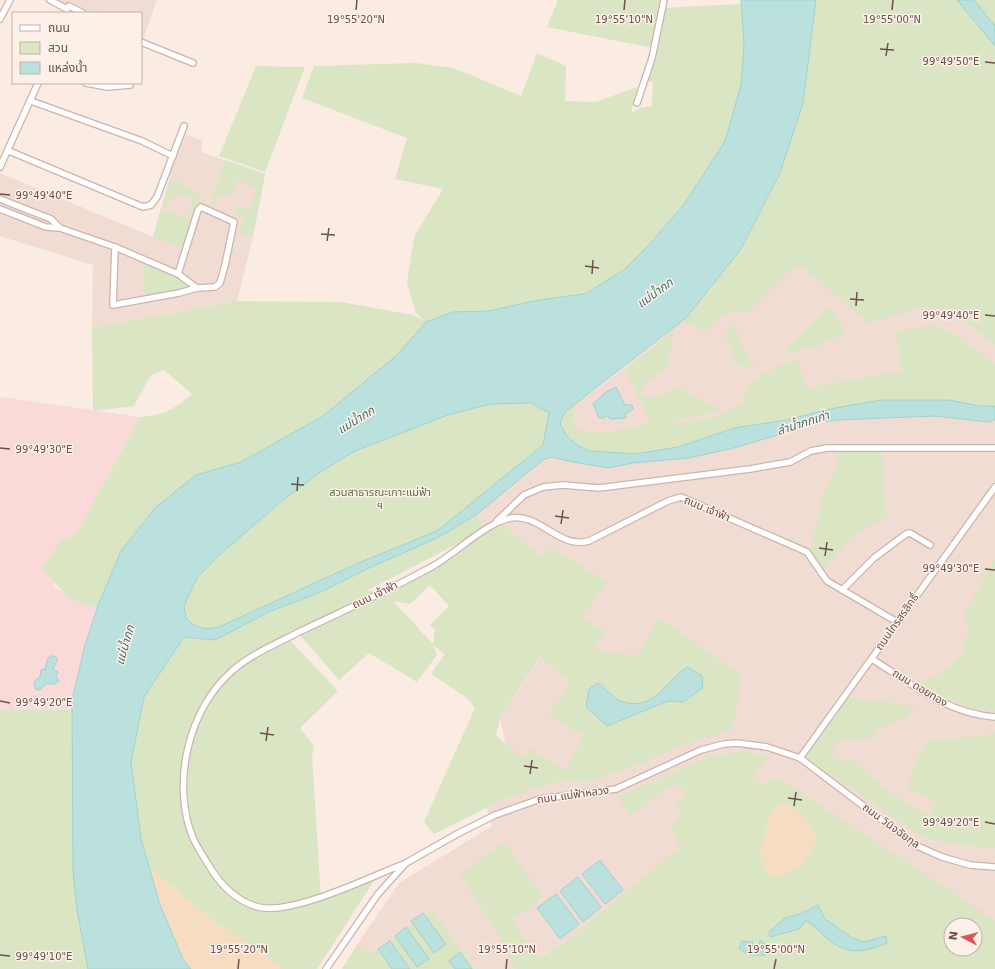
<svg xmlns="http://www.w3.org/2000/svg" width="995" height="969" viewBox="0 0 995 969" font-family="'DejaVu Sans','Noto Sans Thai',sans-serif">
<style>
.residential{fill:#f0dcd3}
.commercial{fill:#f9dad8}
.green{fill:#dae5c4;fill-rule:evenodd}
.sand{fill:#f6ddc1}
.water{fill:#bae1dd;stroke:#a1d2cd;fill-rule:evenodd}
.lines{fill:none;stroke-linecap:round;stroke-linejoin:round}
.minor-casing{stroke:#ccb4ae;stroke-width:8}
.minor{stroke:#fff;stroke-width:5.5}
.ticks{fill:none;stroke:#6f504c;stroke-width:1.5}
.labels{text-anchor:middle;dominant-baseline:central;stroke-width:3;stroke-linejoin:round;paint-order:stroke}
.park-label{font-size:11px;fill:#5e7445;stroke:#fdf0e9}
.street-label{font-size:11px;fill:#6f504c;stroke:#fdf0e9}
.water-label{font-size:12px;font-style:italic;fill:#427370;stroke:#fdf0e9}
.ticks-label{font-size:10px;text-anchor:middle;fill:#6f504c;stroke:#fdf0e9;stroke-width:3;stroke-linejoin:round;paint-order:stroke}
</style>
<rect width="100%" height="100%" fill="#faebe3"/>
<g class="residential">
<path d="M50,0H157L142,42L141,13H75Z"/>
<path d="M816,0H995V920L560,946L514,969H475L432,909L371,954L357,945L399,883L492,826L485,803L507,750L500,718L585,591L497,539L476,515L530,455L565,412L614,376L686,318L741,249L780,173L803,103Z"/>
<path d="M186,134L203,141L201,152L265,174L253,236L237,301L92,328L93,265L0,236V173L153,237L175,158Z"/>
</g>
<path class="commercial" d="M0,397L140,417L77,533L52,586L97,609L85,645L72,700L73,710H0Z"/>
<g class="green">
<path d="M558,0H663L662,8L741,4L744,43L741,85L725,141L685,203L648,246L625,269L590,291L426,322L397,355L323,416L241,462L196,475L121,551L97,609L69,598L42,569L61,540L77,533L140,417C167,414 171,411 192,394L164,370L151,375L134,406L93,411L92,328L237,301L341,302L413,315L424,321L416,313L407,283L414,237L443,189L395,179L407,138L302,98L314,66L415,63L454,68L521,96L537,53L566,66L565,101L596,102L637,87L631,113L640,108L652,106L653,82L644,80L653,48L547,27Z"/>
<path d="M816,0H957L995,46V344L947,310L925,307L868,323L811,274L799,266L785,275L748,313C726,309 720,316 705,331L686,324V318L741,249L780,173L803,103Z"/>
<path d="M974,0H995V25L990,20Z"/>
<path d="M256,66L305,67L265,172L219,156Z"/>
<path d="M225,160L265,174L253,236L239,233L244,218L233,214L237,206L248,210L257,188L237,180L232,194C222,194 219,198 213,205L210,204Z"/>
<path d="M170,180C183,183 194,187 201,199L195,215L189,212L193,199L176,194L174,199L171,198L165,208L162,207Z"/>
<path d="M161,209L193,220L183,249L153,237Z"/>
<path d="M144,263L178,276L189,287L179,291L144,295Z"/>
<path d="M830,307L846,332L824,344L787,353L785,350Z"/>
<path d="M733,323L749,362L753,363L755,367H742L733,360C734,352 734,347 727,342L726,334Z"/>
<path d="M929,325L941,327L995,363V406L949,400L830,409L787,420L734,428L678,447L635,454L589,451L577,445L565,435L560,423L565,412L575,405L573,420L576,429C600,436 628,430 651,422L625,369L673,332L668,368L642,385V394L652,399L677,387L722,410L674,421L679,424L722,415L742,403L745,389L763,374L797,358L806,388L902,371L895,332Z"/>
<path d="M531,403L549,413L543,445L437,531L356,564L219,627L205,629L192,624L186,618L184,606L197,578L217,557L282,501L319,473L355,451L448,415L490,404Z"/>
<path d="M836,448H881L887,518L852,535L822,573L810,553L824,491L837,468Z"/>
<path d="M476,515L487,528L497,521L541,556L551,548L607,582L582,617L605,632L593,649L637,656L659,618L741,675L737,708L731,730L681,746L639,764L590,782H556L504,799L434,834L424,822L475,708L467,698L431,674L445,654L433,645L437,655L417,682L369,653L339,680L298,633L288,638L338,691L300,728L314,746L312,755L321,897L379,873L317,969H280L278,965L211,919L149,868L141,839L131,762L144,697L184,637L215,640L272,611L321,592L367,569L439,537ZM484,530L450,557L383,591H366ZM430,585L449,606L430,625L435,630L433,644L393,601L410,604ZM540,657L570,682L549,715L584,736L565,771L529,748L523,757L496,736L500,718Z"/>
<path d="M995,560V711L974,709L953,700L931,696L919,682L936,677L950,666L962,654L968,630L965,612Z"/>
<path d="M844,697L916,706L904,719L876,730L874,737L835,742L833,758L851,760L892,794L929,815L937,803L908,788C912,770 917,755 928,741L995,734V847L959,846L920,837L854,789L800,758Z"/>
<path d="M0,710H73V871L77,910L88,969H0Z"/>
<path d="M747,752L768,756L754,775L764,785L776,776L995,920V969H514L493,925L460,875L504,842L544,897L512,919L537,958L561,946L663,861L692,839L679,847L670,827L682,815L676,805L686,791L673,783L631,816L617,797L706,757L729,753ZM951,925H975V949H951Z"/>
<path d="M432,909L475,969H342L357,945L371,954Z"/>
</g>
<g class="sand">
<path d="M779,802C802,808 807,819 818,839L803,866L771,878L758,853L766,835L767,819Z"/>
<path d="M149,868L211,919L278,965L280,969H191C170,940 159,902 149,868Z"/>
</g>
<g class="water">
<path d="M741,0H816L803,103L780,173L741,249L686,318L565,412L560,423L566,435L577,445L589,451L635,454L678,447L734,428L787,420L830,409L881,400H949L980,406H995V420L988,422L935,416L837,420L809,423L781,434L730,449L688,458L633,463L609,468L573,462L552,457L543,460L476,515L439,537L367,569L321,592L271,611L215,640L184,637L144,697L131,762L141,839L160,905L183,959L191,969H88L77,910L73,871L72,700L85,645L99,603L121,551L155,508L196,475L241,462L323,416L397,355L426,322L453,312L488,311L534,301L587,293L625,269L648,246L685,203L725,141L741,85L744,43ZM531,403L549,413L543,445L437,531L356,564L219,627L205,629L192,624L186,618L184,606L197,578L217,557L282,501L319,473L355,451L448,415L490,404Z"/>
<path d="M957,0H974L990,20L995,25V46Z"/>
<path d="M616,387L625,405H632L633,409L625,414L626,418L610,419L608,416H605L604,418H599L593,404L606,392Z"/>
<path d="M51,656H55L58,659L53,669L58,672L56,675L59,681L55,684H46L40,690L35,689L34,682L40,677L41,670L45,669L48,658Z"/>
<path d="M687,667L702,676L703,688L683,702L668,701L607,726L586,707L589,689L598,683C605,688 614,699 623,702C654,711 665,682 687,667Z"/>
<path d="M600,860L623,890L605,904L582,874Z"/>
<path d="M578,877L601,907L583,922L560,891Z"/>
<path d="M556,894L579,924L560,939L537,908Z"/>
<path d="M818,905L825,919L851,937L864,942L886,936L887,943C861,954 845,955 823,935C817,929 814,925 806,921L799,929L770,937L769,932L785,918L800,914Z"/>
<path d="M423,913L446,944L434,953L411,921Z"/>
<path d="M406,927L429,959L417,967L395,936Z"/>
<path d="M760,940L775,951C765,958 748,957 739,948L742,941L753,942V946H759Z"/>
<path d="M390,941L410,969H392L378,949Z"/>
<path d="M460,952L472,969H455L449,961Z"/>
</g>
<g class="lines">
<defs>
<g id="minor">
<path d="M50,0L67,9"/>
<path d="M69,6L83,13"/>
<path d="M0,19L10,0"/>
<path d="M141,42L193,63"/>
<path d="M86,83L108,87L130,85"/>
<path d="M31,101L142,141L173,156"/>
<path d="M637,103L652,58L664,0"/>
<path d="M9,151L143,207L151,205L157,197L184,126"/>
<path d="M0,167L38,83"/>
<path d="M0,199L51,219L60,228"/>
<path d="M0,209L46,227L60,228L115,247L178,274L197,288"/>
<path d="M115,247L113,305L179,293L197,288L215,287L220,283L225,265L234,222L201,207L198,210L178,274"/>
<path d="M497,521L524,495L543,487L563,485L599,488L750,469L790,462L811,451L827,448H995"/>
<path d="M842,590L874,558L906,534L910,533L930,545"/>
<path d="M872,659C910,683 948,714 995,717"/>
<path d="M800,758L995,487"/>
<path d="M406,863C372,876 292,916 258,907C236,901 219,883 208,864C203,856 197,847 193,838C171,784 188,710 232,671C251,654 278,643 301,631C345,610 390,590 433,566C456,553 487,522 511,518C540,513 558,549 589,541L668,501L681,497L807,552L827,581L897,622"/>
<path d="M326,969L378,894L406,863L457,834L495,815L540,799L616,789L701,750L724,744L737,743L767,747L800,758L915,845L942,857L970,865L995,867"/>
</g>
</defs>
<use href="#minor" class="minor-casing"/>
<use href="#minor" class="minor"/>
</g>
<path class="ticks" d="M356,10L357,0M624,10L625,0M892,10L893,0M880,49L894,50M886,56L888,43M985,62L995,63M0,194L10,195M321,234L335,235M327,241L329,228M585,266L599,268M592,274L593,260M850,299L864,300M856,306L857,292M985,315L995,316M0,448L10,449M291,484L304,485M297,491L298,477M555,516L569,518M561,524L563,510M819,548L833,550M825,556L827,542M985,569L995,570M0,701L10,703M260,733L274,735M266,741L268,727M524,766L538,768M530,774L532,760M788,798L802,800M794,806L796,792M985,822L995,824M0,955L10,956M238,969L239,959M506,969L507,959M774,969L776,959"/>
<g class="labels">
<g class="park-label">
<text x="380" y="492">สวนสาธารณะเกาะแม่ฟ้า<tspan x="380" dy="13">ฯ</tspan></text>
</g>
<g class="street-label">
<text transform="translate(707 509) rotate(23)">ถนน เจ้าฟ้า</text>
<text transform="translate(375 595) rotate(-26)">ถนน เจ้าฟ้า</text>
<text transform="translate(897 622) rotate(-55)">ถนนไกรสรสิทธิ์</text>
<text transform="translate(920 688) rotate(31)">ถนน ดอยทอง</text>
<text transform="translate(573 795) rotate(-8)">ถนน แม่ฟ้าหลวง</text>
<text transform="translate(891 826) rotate(36)">ถนน วินิจฉัยกุล</text>
</g>
<g class="water-label">
<text transform="translate(655 293) rotate(-36)">แม่น้ำกก</text>
<text transform="translate(356 420) rotate(-32)">แม่น้ำกก</text>
<text transform="translate(803 423) rotate(-18)">ลำน้ำกกเก่า</text>
<text transform="translate(125 645) rotate(-74)">แม่น้ำกก</text>
</g>
</g>
<g class="ticks-label">
<text x="356" y="23">19°55'20"N</text>
<text x="624" y="23">19°55'10"N</text>
<text x="892" y="23">19°55'00"N</text>
<text x="951" y="65">99°49'50"E</text>
<text x="44" y="199">99°49'40"E</text>
<text x="951" y="319">99°49'40"E</text>
<text x="44" y="453">99°49'30"E</text>
<text x="951" y="572">99°49'30"E</text>
<text x="44" y="706">99°49'20"E</text>
<text x="951" y="826">99°49'20"E</text>
<text x="239" y="953">19°55'20"N</text>
<text x="507" y="953">19°55'10"N</text>
<text x="776" y="953">19°55'00"N</text>
<text x="44" y="960">99°49'10"E</text>
</g>
<rect x="12" y="12" width="130" height="72" fill="#fdf0e9" stroke="#c4b0aa"/>
<rect x="20" y="25" width="20" height="6" fill="#ffffff" stroke="#c4b0aa"/>
<text x="48" y="32" font-size="12" fill="#6f504c">ถนน</text>
<rect x="20" y="42" width="20" height="12" fill="#dae5c4" stroke="#c4b0aa"/>
<text x="48" y="52" font-size="12" fill="#6f504c">สวน</text>
<rect x="20" y="62" width="20" height="12" fill="#bae1dd" stroke="#c4b0aa"/>
<text x="48" y="72" font-size="12" fill="#6f504c">แหล่งน้ำ</text>
<g transform="translate(963 937) rotate(277)"><circle r="19" fill="#fdf0e9" stroke="#c4b0aa"/>
<path d="M0-3L7 15L0 10L-7 15Z" fill="#d85457"/>
<text y="-6" font-size="11" font-weight="bold" text-anchor="middle" fill="#6f504c">N</text>
</g>
</svg>
